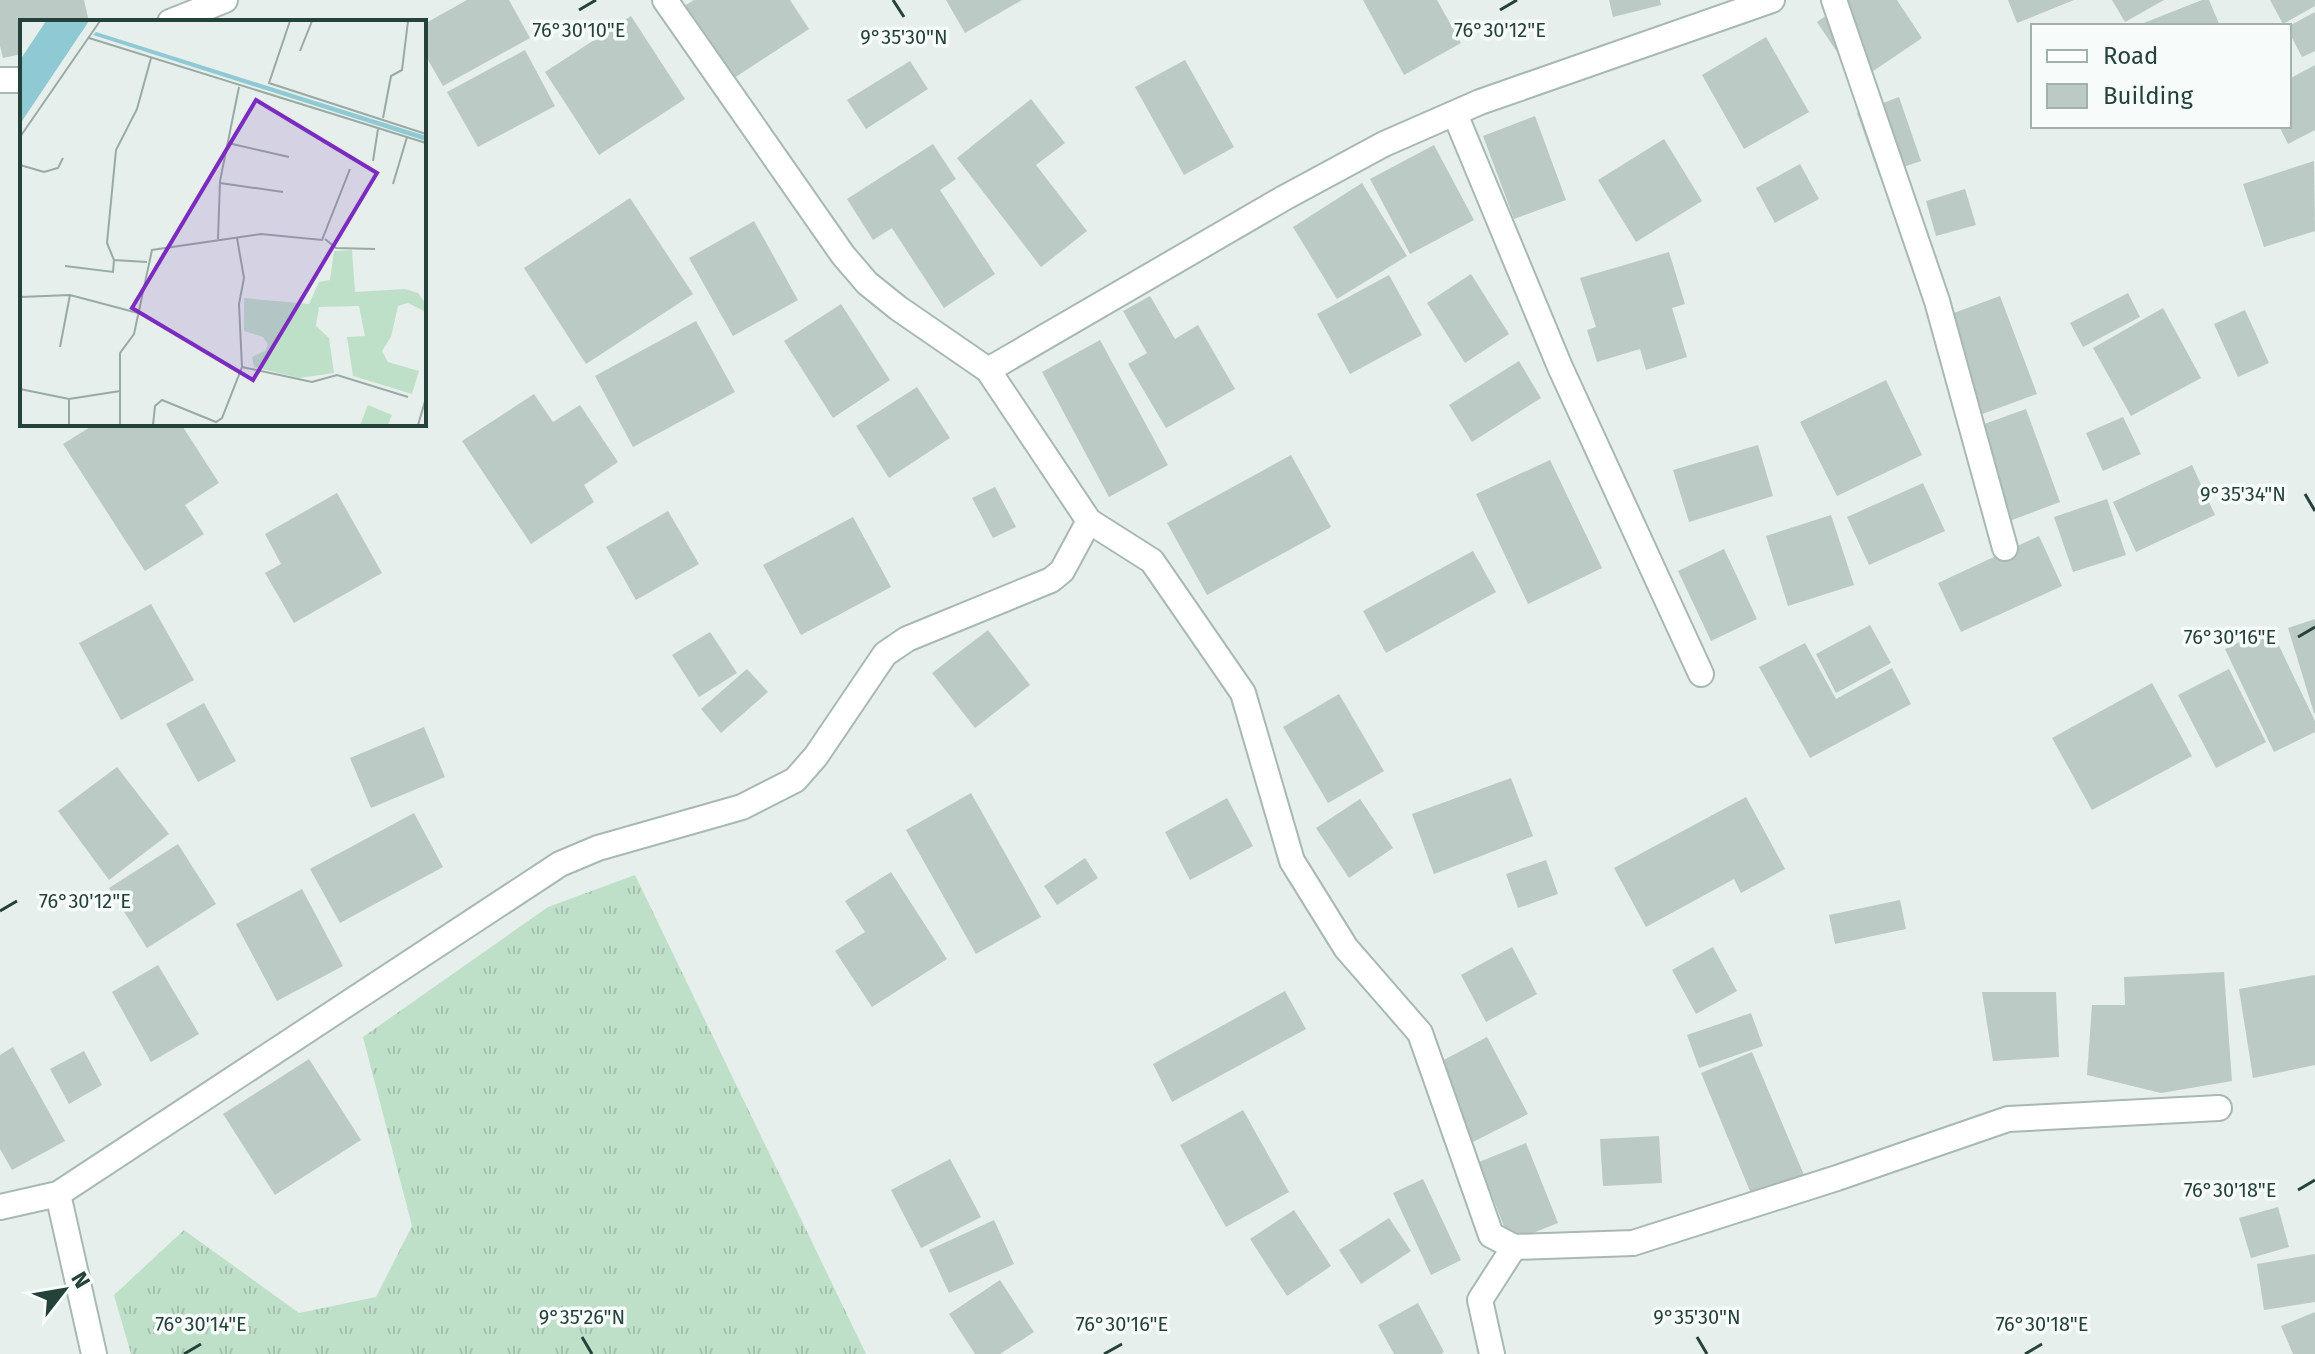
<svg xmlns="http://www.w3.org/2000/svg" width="2315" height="1354" viewBox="0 0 2315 1354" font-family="'Fira Sans',sans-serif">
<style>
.grass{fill:url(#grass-tufts)}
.building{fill:#bbcac4}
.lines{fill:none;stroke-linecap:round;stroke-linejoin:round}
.street-casing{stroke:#a8b8b2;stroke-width:28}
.street{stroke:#fff;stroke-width:24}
.ticks{fill:none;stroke:#24423a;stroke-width:3}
.inset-road{fill:none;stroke:#98aaa4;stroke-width:2}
.view{fill:#7b2cbf;fill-opacity:0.15;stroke:#7b2cbf;stroke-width:4}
.inset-edge{fill:none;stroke:#24423a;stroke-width:4}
.ticks-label{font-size:20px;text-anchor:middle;fill:#24423a;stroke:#f7fbf9;stroke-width:7;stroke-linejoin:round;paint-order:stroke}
</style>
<defs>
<pattern id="grass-tufts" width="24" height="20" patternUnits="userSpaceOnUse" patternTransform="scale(2)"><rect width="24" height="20" fill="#bfe0c8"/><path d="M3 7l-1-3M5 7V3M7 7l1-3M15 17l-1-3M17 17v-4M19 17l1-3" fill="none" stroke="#a4c1ad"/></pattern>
</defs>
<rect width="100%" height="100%" fill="#e6efeb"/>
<path class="grass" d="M635,875L866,1354H131L114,1295L184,1230L299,1313L376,1297L412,1226L363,1037L548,907Z"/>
<g class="building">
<path d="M0,0H84L89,22H22V54L3,58L0,46Z"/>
<path d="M467,0H509L530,38L443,86L424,53V24Z"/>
<path d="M694,0H790L809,29L731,80L684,6Z"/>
<path d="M946,0H1022L965,33Z"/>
<path d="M1363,0H1437L1461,43L1404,75Z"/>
<path d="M1609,0H1660L1661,5L1613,17Z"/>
<path d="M1849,0H1897L1922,38L1857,82L1817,22Z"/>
<path d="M2008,0H2074L2017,23Z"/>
<path d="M2112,0H2164L2125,22Z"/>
<path d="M2202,0H2209L2220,26H2136Z"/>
<path d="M2270,0H2315V6L2283,24Z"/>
<path d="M2315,12V51L2302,57L2289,32V26Z"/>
<path d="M631,16L685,99L599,155L545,72Z"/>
<path d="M1766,37L1809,112L1744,149L1702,75Z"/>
<path d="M525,50L555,106L478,147L447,92Z"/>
<path d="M1185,60L1234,147L1184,175L1135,87Z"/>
<path d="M910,61L928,89L866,129L847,100Z"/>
<path d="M2315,65V130L2288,144L2279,126H2289V79Z"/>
<path d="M1899,97L1921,161L1879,175L1857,113Z"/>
<path d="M1031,99L1065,143L1036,165L1087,231L1041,267L957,158Z"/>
<path d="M1535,116L1566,200L1514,219L1483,136Z"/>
<path d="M1664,139L1702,201L1636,242L1598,180Z"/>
<path d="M933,144L956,179L940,190L995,274L944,308L892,228L873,240L847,199Z"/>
<path d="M1434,145L1474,220L1410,254L1370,179Z"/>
<path d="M2314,161L2315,231L2264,247L2243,184Z"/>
<path d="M1800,164L1819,199L1775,223L1756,188Z"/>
<path d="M1362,183L1407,256L1337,299L1293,227Z"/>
<path d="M1965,189L1976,225L1936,236L1926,201Z"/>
<path d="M630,198L693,294L586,364L524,268Z"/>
<path d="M754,221L798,300L733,336L689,258Z"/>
<path d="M1669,252L1685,304L1672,308L1687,357L1646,370L1640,349L1597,362L1587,330L1596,327L1580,278Z"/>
<path d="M1471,274L1509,334L1465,363L1427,303Z"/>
<path d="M1389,275L1422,335L1350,374L1317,314Z"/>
<path d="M2128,293L2140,317L2083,347L2070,323Z"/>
<path d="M1150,296L1175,339L1198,325L1235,389L1166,428L1128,364L1147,353L1123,311Z"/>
<path d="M2000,296L2037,394L1977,416L1940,318Z"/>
<path d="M841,304L890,380L833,418L784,341Z"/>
<path d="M2163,308L2201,378L2131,416L2093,348Z"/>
<path d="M2245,310L2269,363L2238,377L2214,324Z"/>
<path d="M696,321L735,392L633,447L595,376Z"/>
<path d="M1100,340L1168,465L1109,497L1042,372Z"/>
<path d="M1519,361L1541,398L1472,442L1449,405Z"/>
<path d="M1886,380L1922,455L1837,496L1800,422Z"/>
<path d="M917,387L950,438L889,478L856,426Z"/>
<path d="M534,394L553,422L580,405L618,462L584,485L594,502L531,544L462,441Z"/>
<path d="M2026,409L2060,502L1996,526L1962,432Z"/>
<path d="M2123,417L2141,454L2103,471L2086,433Z"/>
<path d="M95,424H181L219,483L185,505L204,534L145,571L63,444Z"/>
<path d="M1758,445L1773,496L1689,522L1673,470Z"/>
<path d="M1291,455L1331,527L1207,595L1167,523Z"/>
<path d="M1550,460L1602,568L1528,604L1476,494Z"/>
<path d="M2192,465L2215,515L2136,552L2113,502Z"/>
<path d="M1923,483L1945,531L1869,565L1847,517Z"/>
<path d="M995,487L1016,527L993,538L972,498Z"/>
<path d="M337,493L382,573L294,623L265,573L281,564L265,534Z"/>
<path d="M2107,499L2126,555L2073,572L2054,517Z"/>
<path d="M668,511L699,564L636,600L606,547Z"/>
<path d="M1831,515L1854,585L1788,606L1766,536Z"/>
<path d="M853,517L891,587L801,635L763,565Z"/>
<path d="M2039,536L2062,586L1961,632L1938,583Z"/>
<path d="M1724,549L1757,619L1711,641L1678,571Z"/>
<path d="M1473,551L1496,592L1386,653L1363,611Z"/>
<path d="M151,604L194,680L121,720L79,643Z"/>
<path d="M2315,619V713H2314L2288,628Z"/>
<path d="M1870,625L1891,663L1836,693L1816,654Z"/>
<path d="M2270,627L2315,721V732L2274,752L2225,649Z"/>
<path d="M988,630L1030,685L975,728L932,673Z"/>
<path d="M710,632L737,673L699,697L672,655Z"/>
<path d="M1805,643L1836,699L1892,668L1911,704L1810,758L1759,667Z"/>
<path d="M747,669L768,692L721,733L701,709Z"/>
<path d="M2229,669L2266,742L2216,768L2178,695Z"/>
<path d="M2152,683L2192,756L2092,810L2052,738Z"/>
<path d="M1339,694L1384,771L1328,803L1283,727Z"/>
<path d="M204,703L236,761L198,782L166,724Z"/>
<path d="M424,727L445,777L371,808L350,758Z"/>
<path d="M117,767L169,834L109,880L58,811Z"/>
<path d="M1511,778L1533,836L1434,874L1412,814Z"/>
<path d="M971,793L1041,917L976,954L906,830Z"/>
<path d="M1746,797L1785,869L1741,893L1734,879L1646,927L1614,868Z"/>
<path d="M1227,798L1253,846L1190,880L1165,832Z"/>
<path d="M1360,799L1393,848L1349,878L1316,828Z"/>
<path d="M414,813L443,867L340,923L310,869Z"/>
<path d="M178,844L216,904L147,948L109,888Z"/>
<path d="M1085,858L1098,878L1057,905L1044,886Z"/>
<path d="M1546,860L1558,894L1518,908L1506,874Z"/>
<path d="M891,872L947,959L872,1007L835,951L865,932L845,901Z"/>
<path d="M302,889L343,966L277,1001L236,924Z"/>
<path d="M1900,900L1906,929L1835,944L1829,915Z"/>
<path d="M1512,947L1537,994L1486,1022L1461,975Z"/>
<path d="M1713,947L1737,991L1696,1014L1672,970Z"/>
<path d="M158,965L199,1034L151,1062L112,992Z"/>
<path d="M2224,972L2232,1081L2161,1093L2087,1075L2092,1005H2125L2124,977Z"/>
<path d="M2315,975V1065L2253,1078L2239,989Z"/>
<path d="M1285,991L1306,1029L1172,1102L1153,1064Z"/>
<path d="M1982,992H2056L2059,1057L1993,1061Z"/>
<path d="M1751,1013L1763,1046L1699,1068L1687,1035Z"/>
<path d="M1487,1037L1528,1114L1467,1145L1427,1069Z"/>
<path d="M13,1047L65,1141L12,1170L0,1149V1055Z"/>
<path d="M84,1051L102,1085L69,1104L50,1069Z"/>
<path d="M1752,1052L1804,1175L1752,1196L1701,1073Z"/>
<path d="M309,1059L361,1140L275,1195L223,1114Z"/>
<path d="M1243,1110L1289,1192L1226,1227L1180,1145Z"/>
<path d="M1659,1136L1662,1183L1603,1186L1600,1139Z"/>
<path d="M1526,1143L1558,1223L1510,1242L1479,1162Z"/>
<path d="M950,1159L981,1217L921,1248L891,1190Z"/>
<path d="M1423,1179L1461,1260L1431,1275L1393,1193Z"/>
<path d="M2278,1207L2289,1247L2251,1258L2239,1218Z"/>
<path d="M1294,1210L1331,1266L1287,1296L1250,1239Z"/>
<path d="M1389,1218L1411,1251L1361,1284L1339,1250Z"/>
<path d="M994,1220L1014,1264L949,1293L929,1250Z"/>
<path d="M2315,1254V1302L2264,1310L2257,1264Z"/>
<path d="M1000,1280L1034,1332L1000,1354H975L949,1314Z"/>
<path d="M1418,1303L1444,1352L1441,1354H1394L1378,1325Z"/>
<path d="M2315,1312V1354H2293L2281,1326Z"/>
</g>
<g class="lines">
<defs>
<g id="street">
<path d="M665,0L843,255L867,283L898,308L988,370L1089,521L1152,561L1243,693L1292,861L1346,948L1420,1033L1491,1235L1514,1247L1633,1243L1837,1178L2008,1119L2219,1108"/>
<path d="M1834,0L1937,301L2005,548"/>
<path d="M170,22L225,0"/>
<path d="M0,80H22"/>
<path d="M1455,114L1560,367L1701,674"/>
<path d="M988,370L1284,198L1384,144L1480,102L1772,0"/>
<path d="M58,1194L94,1354"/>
<path d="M0,1207L58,1194L560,864L598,848L742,807L795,780L816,756L885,654L907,639L1051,580L1062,571L1089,521"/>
<path d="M1492,1354L1480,1300L1514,1247"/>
</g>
</defs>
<use href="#street" class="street-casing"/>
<use href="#street" class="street"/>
</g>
<path class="ticks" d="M893,0L904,17M579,10L596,0M1500,10L1517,0M2305,494L2315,511M2298,637L2315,627M0,911L17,901M2298,1190L2315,1180M582,1337L592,1354M1697,1337L1707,1354M184,1354L201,1344M1104,1354L1122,1344M2025,1354L2042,1344"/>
<g transform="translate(20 20)">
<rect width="406" height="406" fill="#e6efeb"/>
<path d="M332,230L335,272L385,269L398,273L406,284L404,291L388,283L378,286L371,317L362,331L368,342L399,351L392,374L333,356L327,317L345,316L339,286L299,287L296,306L309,318L314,353L279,358L234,347L232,337L245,331L248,324L243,317L224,311V278L289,284L299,262L310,260L314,231Z" fill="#bfe0c8"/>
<path d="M348,385L372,395L368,405H340Z" fill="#bfe0c8"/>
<path d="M26,1H69L0,104V40ZM76,12L406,116V121L73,15Z" fill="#8ec9d4"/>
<path class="inset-road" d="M270,1L249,63L406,114M69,18L406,123M280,31L292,1M363,98L371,56L382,50L388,1M0,117L80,1M208,123L269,137M353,141L358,109M0,145L24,152L38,148L43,138M200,163L263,172M373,164L387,117M198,219L200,161L219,67M305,219L316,228L355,229M127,242L94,240L87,223L96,130L117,89L131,38M45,246L93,252L94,240M0,277L50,275L118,293M40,327L50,275M222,347L292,362L317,355L388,377M0,369L49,379L100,371M49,379V405M100,405V333L114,314L132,230L241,214L302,220L330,149M133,405L135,386L142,380L196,402L202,398L222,347L219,284L224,258L217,218M398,405L406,378"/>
<path class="view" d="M236,80L357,153L233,360L112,288Z"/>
<rect width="406" height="406" class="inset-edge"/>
</g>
<g class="ticks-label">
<text x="579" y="37">76°30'10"E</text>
<text x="1500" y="37">76°30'12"E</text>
<text x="904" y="44">9°35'30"N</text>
<text x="2243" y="501">9°35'34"N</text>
<text x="2230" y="644">76°30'16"E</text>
<text x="85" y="908">76°30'12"E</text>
<text x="2230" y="1197">76°30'18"E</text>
<text x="582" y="1324">9°35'26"N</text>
<text x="1697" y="1324">9°35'30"N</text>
<text x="201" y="1331">76°30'14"E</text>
<text x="1122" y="1331">76°30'16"E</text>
<text x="2042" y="1331">76°30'18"E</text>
</g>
<rect x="2031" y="24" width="260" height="104" fill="#f7fbf9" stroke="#a3b1ad" stroke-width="2"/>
<rect x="2047" y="50" width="40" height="12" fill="#ffffff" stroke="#a3b1ad" stroke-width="2"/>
<text x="2103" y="64" font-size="24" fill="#24423a">Road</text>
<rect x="2047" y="84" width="40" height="24" fill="#bbcac4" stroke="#a3b1ad" stroke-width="2"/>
<text x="2103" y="104" font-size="24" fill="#24423a">Building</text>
<g transform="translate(64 1290) rotate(59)" stroke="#f7fbf9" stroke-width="6" paint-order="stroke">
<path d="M0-6L14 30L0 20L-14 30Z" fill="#24423a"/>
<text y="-12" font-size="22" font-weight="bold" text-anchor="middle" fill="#24423a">N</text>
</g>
</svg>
